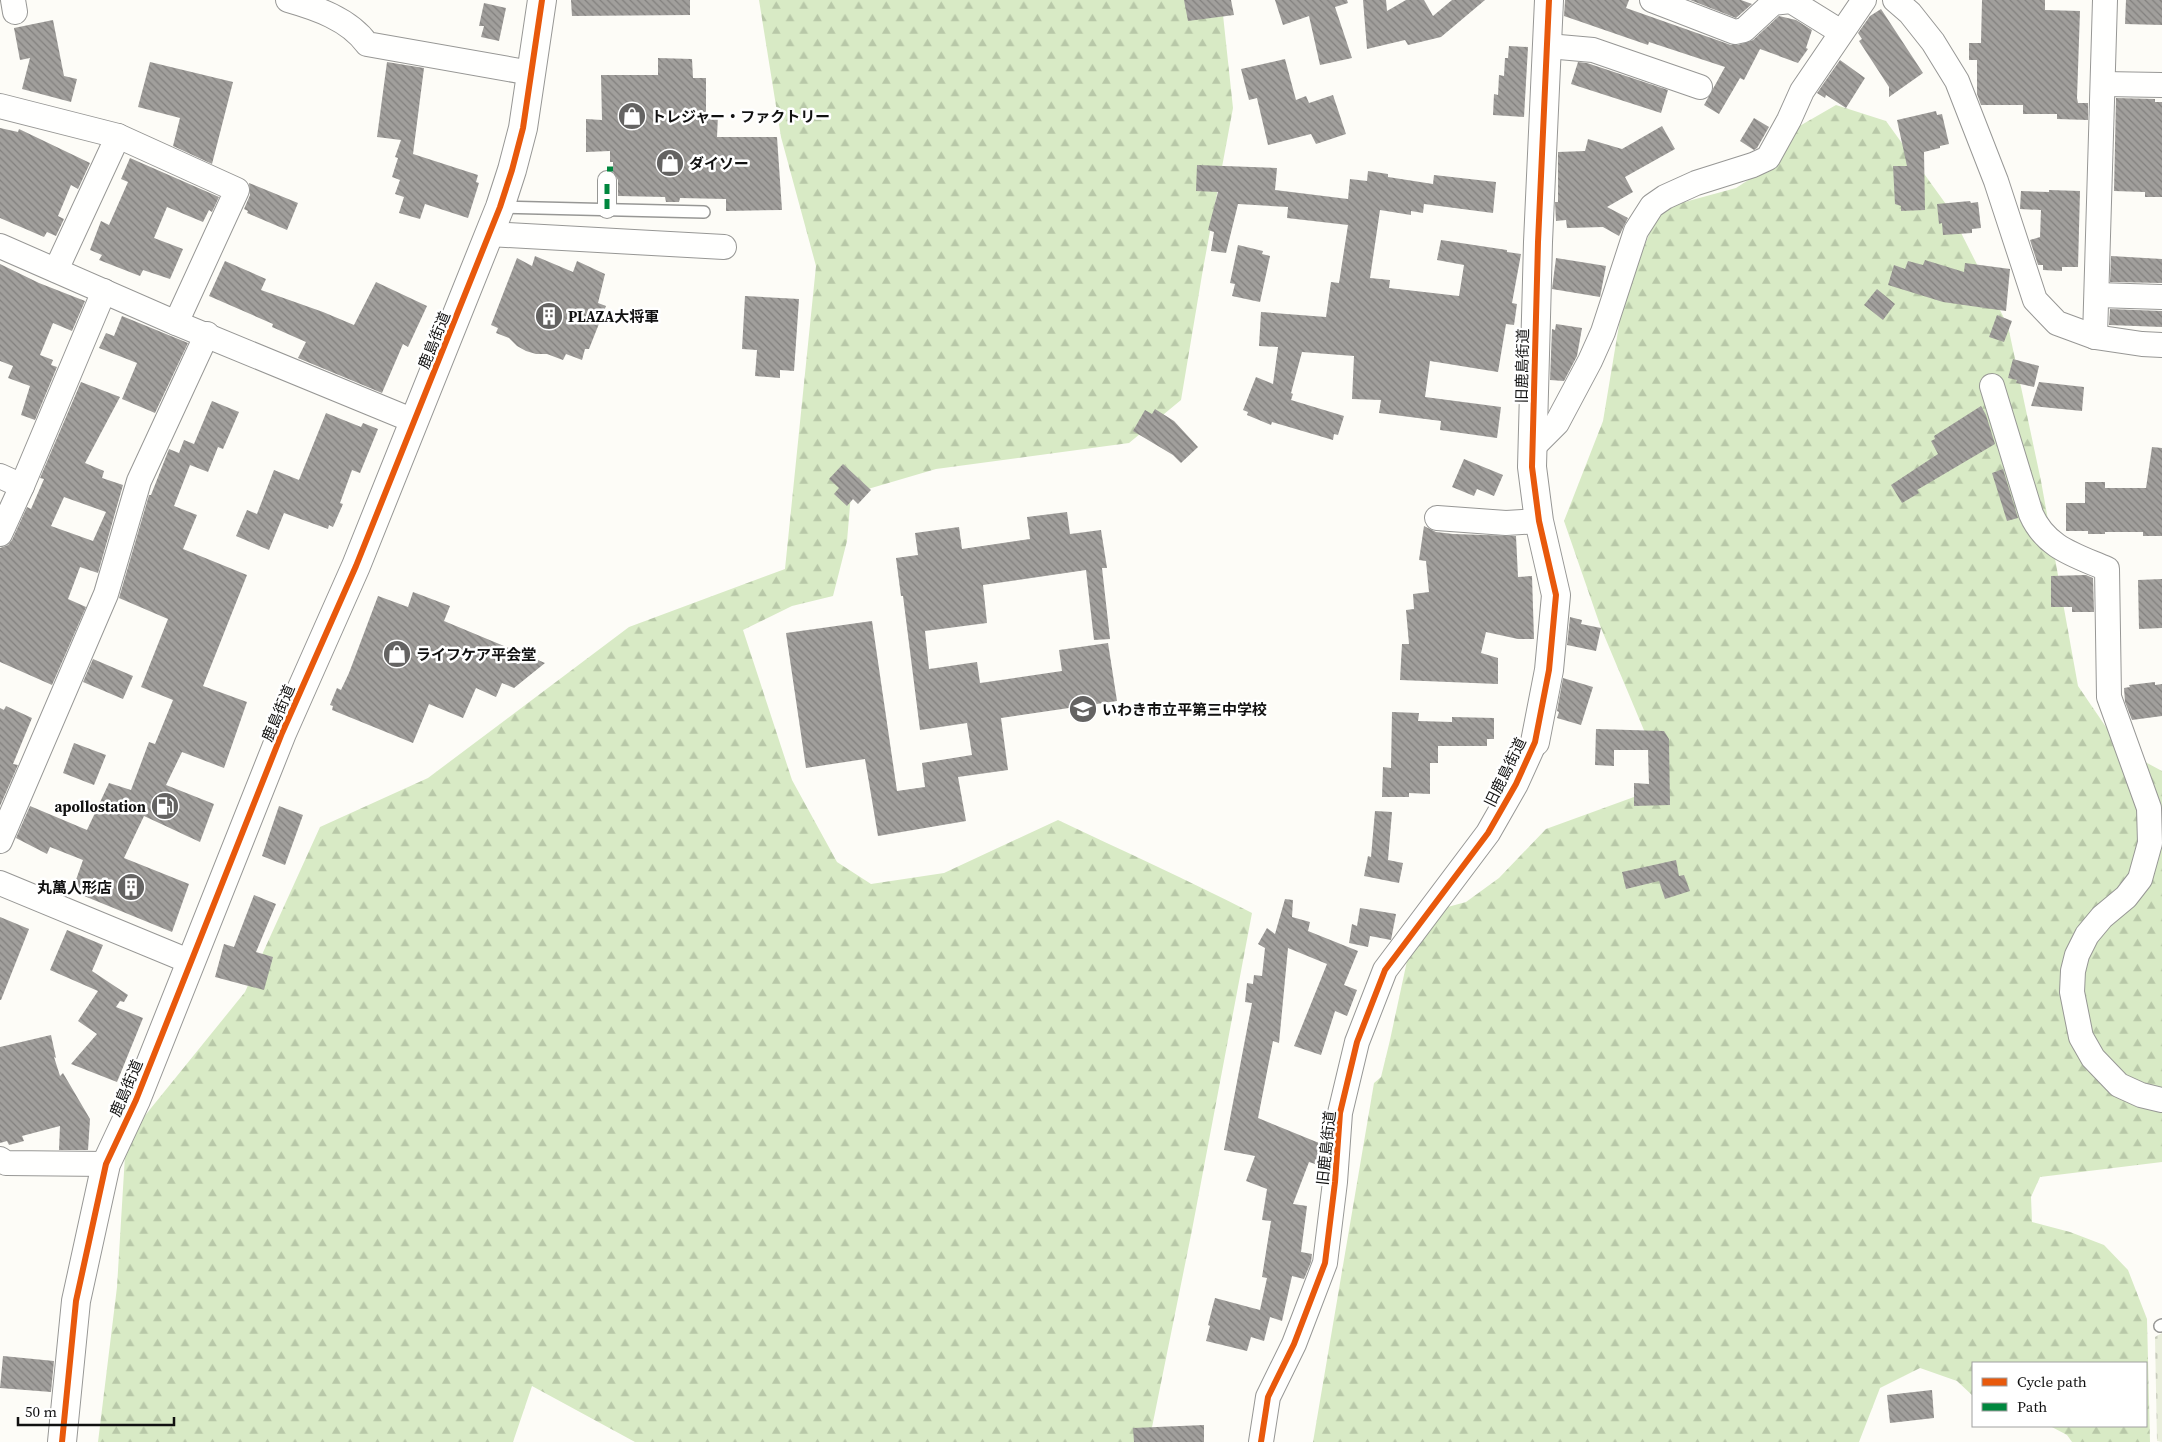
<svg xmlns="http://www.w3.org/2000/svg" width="2162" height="1442" viewBox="0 0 2162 1442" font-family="'Source Serif 4','Noto Sans JP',serif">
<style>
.forest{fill:url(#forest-firs)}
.cemetery{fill:url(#cemetery-stones)}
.building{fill:url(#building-back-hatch);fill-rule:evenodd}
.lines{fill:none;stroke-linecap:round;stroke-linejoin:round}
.service-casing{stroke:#979795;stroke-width:14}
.pedestrian-casing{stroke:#979795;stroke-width:20}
.minor-casing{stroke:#979795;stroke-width:26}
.tertiary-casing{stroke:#979795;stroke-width:30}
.service{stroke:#fffffe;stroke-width:11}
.pedestrian{stroke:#fffffe;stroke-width:18}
.minor{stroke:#fffffe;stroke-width:24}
.tertiary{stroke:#fffffe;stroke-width:28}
.quiet{stroke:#00873e;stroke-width:5;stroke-dasharray:10 5;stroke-linecap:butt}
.cycleway-casing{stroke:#fff;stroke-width:9}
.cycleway{stroke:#e8590c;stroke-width:6}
.labels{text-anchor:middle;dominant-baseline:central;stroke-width:5;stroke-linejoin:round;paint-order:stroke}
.poi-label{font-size:15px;font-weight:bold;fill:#111;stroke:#fff;text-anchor:start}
.street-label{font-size:15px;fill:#111;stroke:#fff}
</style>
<defs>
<pattern id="forest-firs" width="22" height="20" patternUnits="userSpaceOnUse" patternTransform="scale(1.25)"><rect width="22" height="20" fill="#d8eac5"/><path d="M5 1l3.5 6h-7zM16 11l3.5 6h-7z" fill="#b8c8a8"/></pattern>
<pattern id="cemetery-stones" width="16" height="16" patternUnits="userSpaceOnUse" patternTransform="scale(1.25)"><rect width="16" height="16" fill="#e9eedb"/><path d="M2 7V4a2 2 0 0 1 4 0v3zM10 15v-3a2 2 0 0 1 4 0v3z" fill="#c7cbbb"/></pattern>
<pattern id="building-back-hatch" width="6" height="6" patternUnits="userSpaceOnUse" patternTransform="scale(1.25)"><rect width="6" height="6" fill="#a19f9c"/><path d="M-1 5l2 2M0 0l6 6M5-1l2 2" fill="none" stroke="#82807e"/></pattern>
</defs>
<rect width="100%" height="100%" fill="#fdfcf7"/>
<g class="forest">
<path d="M759,0H1216L1223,15L1233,108L1203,269L1181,400L1129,443L936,469L851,494L847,541L833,596L792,606L743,630L792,780L837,862L871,884L944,873L1058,820C1123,851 1188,880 1252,913L1192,1230L1149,1442H635L532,1386L513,1442H98L117,1287L126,1139L245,992L320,827L428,778L629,627L785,569L816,266L781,137Z"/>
<path d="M1836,105L1886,121L1948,207L2008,326L2041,481L2078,686L2121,749L2162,771V1162L2040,1177L2031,1197L2032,1222L2070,1232L2104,1245L2128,1270L2147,1319L2150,1442H2072L2067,1435L2050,1426H2146V1363H1973V1396L1957,1381L1920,1368L1880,1388L1859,1442H1313L1374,1083L1381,1077L1390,1040L1407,961L1410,935L1433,911L1466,902L1499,878L1546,829L1667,785L1601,628L1564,521L1603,421L1623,301L1659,209L1736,188L1767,168L1784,135Z"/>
</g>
<path class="cemetery" d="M2162,1333V1442L2157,1441L2155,1337Z"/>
<g class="building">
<path d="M571,0H690V15L572,16Z"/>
<path d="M1184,0H1231L1234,15L1188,21Z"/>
<path d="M1275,0H1347L1348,3L1335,7L1352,58L1320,65L1309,16L1283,25Z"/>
<path d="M1363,0H1386L1387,11L1406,0H1424L1433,16L1452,0H1485L1441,37L1408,45L1405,40L1367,49Z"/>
<path d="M1565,0H1629L1626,8L1731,45H1738L1753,40L1779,16L1796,20L1812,30L1806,48L1808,49L1798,63L1760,49L1744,80L1740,78L1719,114L1704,105L1725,67L1649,42L1648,45L1564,16Z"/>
<path d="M1690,0H1741L1752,4L1736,18Z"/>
<path d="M1982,0H2045V10L2080,11L2077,98L2078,103H2088V120L2057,119V114H2023V105H1981L1977,94V60H1969V43H1981Z"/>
<path d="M2126,0H2162V25L2125,24Z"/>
<path d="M484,3L506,8L499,41L481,37L484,26H479Z"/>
<path d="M1881,9L1923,73L1889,97V87L1859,41L1862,39L1858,33L1870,16Z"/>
<path d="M53,20L64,76L77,79L71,102L22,89L30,58L20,60L14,28Z"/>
<path d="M1509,46L1528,47L1524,117L1493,115L1494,94L1498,95L1499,75L1504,76L1505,58H1508Z"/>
<path d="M658,58L692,59L693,78H706V114L718,115L717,137H777L782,210L726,211V199L680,198L679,202H666L665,197L618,196V180L613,172V162H610V151L586,152V119L602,120L601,75H658Z"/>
<path d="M1285,59L1296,100L1306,96L1309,103L1333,95L1346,134L1316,144L1311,134L1268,145L1257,98L1249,100L1241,69Z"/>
<path d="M1840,60L1865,78L1846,108L1826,95L1825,98L1817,93Z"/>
<path d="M150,62L233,82L212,164L173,146L180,118L138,107Z"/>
<path d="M387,62L424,68L413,154L478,175L476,182L479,183L468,218L425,204L420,219L399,213L404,197L395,194L400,180L392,177L398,158L395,157L401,140L377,137Z"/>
<path d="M1578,62L1587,63L1668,90L1661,113L1571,84Z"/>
<path d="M2116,98L2155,99V102H2162V197H2145V192L2114,191Z"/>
<path d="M1936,111L1937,115L1942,114L1949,144L1940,146V148L1924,152L1925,210L1901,211V206L1895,204L1893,166H1907L1897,120Z"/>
<path d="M1754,118L1769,127L1757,148L1754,150L1740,141Z"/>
<path d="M1662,126L1675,149L1625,177L1633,192L1607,207L1628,218L1619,236L1603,227L1567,228L1566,220L1556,221L1555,202H1558V152L1585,151L1588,139L1622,149Z"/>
<path d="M0,128L18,132L19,129L90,163L78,189L71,185L58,216L64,219L56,236L47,232L44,237L0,218Z"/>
<path d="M130,158L219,197L212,212L209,210L203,222L167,207L154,238L183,249L170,279L143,270L140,276L99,260L102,255L90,250L101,221L109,225L128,182L121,179Z"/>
<path d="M1197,165L1277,168L1275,190L1348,199L1350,179L1367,181L1368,171L1388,174V177L1433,184L1434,175L1496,182L1493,213L1424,204L1423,213L1411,211V215L1380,210L1370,278L1390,280L1389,288L1459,296L1464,265L1437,260L1441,240L1507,250V252L1521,254L1512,303L1517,304L1514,325L1506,324L1498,372L1430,361L1425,397L1501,407L1497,438L1440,430L1441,421L1379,413L1381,400L1352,399L1354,356L1302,352L1291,393L1293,394L1291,400L1344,416L1338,435L1334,434L1333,440L1272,422L1271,425L1247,415L1248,412L1243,410L1256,377L1273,384L1278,347L1259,346L1261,312L1326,317L1331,282L1339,283L1348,225L1287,218L1288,207L1238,204L1226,253L1211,251L1214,232L1208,230L1218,192L1196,191Z"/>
<path d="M249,183L298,203L287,230L247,213L248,211L244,209L250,195Z"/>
<path d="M2049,190L2080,191L2078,267H2062V271L2043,270V265H2038L2030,240L2040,237L2041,210L2020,209L2021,191L2049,192Z"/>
<path d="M1970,201L1971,203L1978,202L1981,228L1972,229V233L1943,235L1942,223L1939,224L1937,204Z"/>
<path d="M1238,245L1263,251L1262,254L1270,256L1260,302L1232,296L1235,284L1230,283Z"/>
<path d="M535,256L573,272L577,261L605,274L598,303L606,306L589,349H585L582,360L566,354L563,360L547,354H536L526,351L517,346L509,338L496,333L498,328L491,325L517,258L532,266Z"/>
<path d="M2111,256L2162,259V283L2110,282Z"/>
<path d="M1556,258L1606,266L1600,297L1552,289Z"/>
<path d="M1925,260L1964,272L1965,263L2010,269L2006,311L1943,302L1888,285L1894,265L1905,269L1908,261L1923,265Z"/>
<path d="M225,261L266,279L261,290L323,312L354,325L376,282L427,306L408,347L403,344L382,393L298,358L306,342L272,327L273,324L209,296Z"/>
<path d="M0,264L39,283L85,301L72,331L53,323L40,355L53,360L51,365L57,367L35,420L21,415L30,386L8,378L13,366L0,361Z"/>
<path d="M1877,289L1895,304L1883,320L1864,305Z"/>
<path d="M745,296L799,299L794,371L780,370V378L755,376L757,350L742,349Z"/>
<path d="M2110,309L2162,311V327L2109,325Z"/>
<path d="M1997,315L2012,321L2004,342L1989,337Z"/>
<path d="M122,316L188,343L155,413L122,399L137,363L99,348L106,333L114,336Z"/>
<path d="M1556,324L1582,328L1577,356L1564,381L1550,380L1552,329L1555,330Z"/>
<path d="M2013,359L2039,366L2034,387L2016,383L2017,380L2008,378Z"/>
<path d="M81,382L120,397L85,463L104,471L102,478L123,485L98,573L80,567L68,599L86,607L52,685L0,662V548L8,545L12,540L27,507L31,509L44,479L40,478ZM64,497L106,512L93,541L51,526Z"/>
<path d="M2039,382L2084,387L2082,411L2031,406Z"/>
<path d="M212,401L239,412L223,449L218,447L208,472L190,465L174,506L197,515L183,549L247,575L203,686L247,702L224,768L182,752L166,785L214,804L200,842L144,816L124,858L189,884L172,932L72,891L83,860L50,847L47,854L16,838L30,806L87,830L109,783L131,790L149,742L155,744L173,700L141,687L168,619L119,598L149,495H151L169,449L179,453L184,440L194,444Z"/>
<path d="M1981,406L1986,415L1995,444L1917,490L1919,493L1902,503L1891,485L1938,454L1931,441L1935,439L1934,436Z"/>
<path d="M1155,409L1174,421L1198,447L1181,463L1173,455L1133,431L1145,410L1152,414Z"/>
<path d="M326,413L361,427L363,423L378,429L360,473L352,470L340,503L343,504L333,527L329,525L328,529L284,513L269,550L236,536L247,510L257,514L274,470L299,480Z"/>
<path d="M2152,447L2162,448V536H2143V532H2105V534H2088V531H2066V503H2085V482H2105V488H2146Z"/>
<path d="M1464,459L1503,475L1494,496L1477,489L1474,496L1452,487Z"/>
<path d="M843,464L871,490L858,504L853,499L847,506L834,494L839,488L829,479Z"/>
<path d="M2003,469L2018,518L2007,521L1992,473Z"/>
<path d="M1067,512L1070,534L1101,530L1107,568H1102L1110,639L1094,640L1086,570L983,585L987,623L925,631L929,669L977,662L980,683L1062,671L1059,650L1108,643L1117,701L1001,718L1008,770L958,777L966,821L878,836L865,759L806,768L786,633L872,621L897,791L925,787L922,763L972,755L967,723L920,730L903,596H901L896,558L918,555L915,533L959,527L962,549L1030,539L1027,517Z"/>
<path d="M1424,526L1436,532L1453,534L1516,536L1518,577L1532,576L1534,639H1518L1486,632L1481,653L1498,658V684L1400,680L1402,644H1409L1406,610L1414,609L1413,594L1429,592L1426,561L1419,560Z"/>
<path d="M2086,575L2093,578L2094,612H2072V607H2051V576Z"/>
<path d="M2162,579V628L2139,629L2138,580Z"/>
<path d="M413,592L450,606L444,621L545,663L514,688L502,683L496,697L476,688L463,718L429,704L413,743L332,710L333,706L330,705L337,688L341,690L349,673L378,596L408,607Z"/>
<path d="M1570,617L1582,620L1581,624L1601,628L1596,651L1567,645Z"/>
<path d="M93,659L133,676L123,699L83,682Z"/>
<path d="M1563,678L1593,687L1581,725L1557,718L1559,712L1557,711Z"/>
<path d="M2155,682V685L2162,684V716L2132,720L2125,702L2124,688L2130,687L2129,685Z"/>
<path d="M6,706L32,718L13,764L18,765L0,806V708L4,710Z"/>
<path d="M1392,712L1419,713L1418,721L1452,722V717L1494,718V739H1487V746H1438V763H1430V794L1409,793V797H1382L1383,767L1391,768Z"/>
<path d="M1596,729L1664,731L1669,739L1670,805L1634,806V783L1649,784L1648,750H1614V766L1595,765Z"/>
<path d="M74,743L106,755L94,785L63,773Z"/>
<path d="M279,806L303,815L285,865L262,856Z"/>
<path d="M1375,811L1392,812L1388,860L1403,863L1399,883L1364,876L1368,856L1371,857Z"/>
<path d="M1676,860L1679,876L1684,875L1690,891L1665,899L1659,881L1626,889L1622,872Z"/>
<path d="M254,895L276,904L256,952L273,957L264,990L215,977L224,944L234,947Z"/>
<path d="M1285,899L1293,900L1292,917L1310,922L1308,931L1358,951L1344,985L1357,990L1347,1016L1335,1011L1321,1055L1294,1046L1327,964L1288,948L1279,1043L1273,1041L1258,1118L1324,1145L1323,1152L1318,1165L1309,1162L1293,1204L1307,1206L1301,1252L1312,1254L1311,1262L1304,1279L1292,1276L1282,1321L1270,1317L1264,1341L1251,1337L1247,1351L1206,1341L1210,1326L1208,1325L1215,1298L1260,1310L1267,1278L1262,1277L1271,1221L1262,1220L1267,1189L1246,1181L1255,1156L1224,1150L1252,1003L1245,1002L1247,983L1253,984L1254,975L1262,976L1265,948L1258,944L1267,928L1275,934Z"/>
<path d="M1360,908L1396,914L1391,940L1370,936L1368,947L1349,943L1352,924L1357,926Z"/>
<path d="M0,917L29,929L1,1000H0Z"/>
<path d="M67,930L103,945L92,971L128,995L124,1002L120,1001L116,1007L143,1018L117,1082L71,1064L97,1034L78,1021L98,991L50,970Z"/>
<path d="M51,1035L56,1058L54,1057L60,1076L63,1073L90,1119L88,1150H59L60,1126L22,1136L24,1141L9,1145L7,1141L0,1143V1047Z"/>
<path d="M3,1356L54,1361L51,1392L0,1388Z"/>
<path d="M1932,1390L1934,1418L1890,1423L1887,1395Z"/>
<path d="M1204,1425V1442H1134L1133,1428Z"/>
</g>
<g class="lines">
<defs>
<g id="service">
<path d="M500,207L704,212"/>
<path d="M2160,1326L2162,1325"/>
</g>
<path id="pedestrian" d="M607,209V180"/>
<g id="minor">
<path d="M13,0L15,12"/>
<path d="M288,0C316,8 349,19 367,44L531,73"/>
<path d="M1652,0L1735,32L1744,30L1773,3L1791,1L1841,32"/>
<path d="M1895,0L1910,13L1933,42L1957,81L1996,181L2035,300L2057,323L2095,337L2142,344L2162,345"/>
<path d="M1548,46L1593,50L1700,87"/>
<path d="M2103,84L2162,85"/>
<path d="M0,106L118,136L237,190L176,323"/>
<path d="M489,234L724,247"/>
<path d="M0,246L176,323L414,421"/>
<path d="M56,270L118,136"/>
<path d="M2097,295L2162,297"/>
<path d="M2095,337L2105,0"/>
<path d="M1992,386L2031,514C2046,548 2075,555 2107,569L2109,697L2149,808L2150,843L2140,879L2126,897L2102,917L2087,935L2077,955L2073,971L2072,992L2081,1037L2093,1058L2119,1085L2141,1095L2162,1100"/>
<path d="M1533,447L1557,423L1590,361L1603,332L1636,231L1652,206L1665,197L1696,183L1753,165L1768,158L1789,120L1802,91L1864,0"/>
<path d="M0,476L22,486"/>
<path d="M1437,518L1506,523L1539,521"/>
<path d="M0,534L22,486L104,291"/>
<path d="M0,841L106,594L139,481L207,334"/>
<path d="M0,883L191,962"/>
<path d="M0,1159L6,1163L106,1164"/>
<path d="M1261,1442L1268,1397L1294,1344L1325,1263L1335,1182L1340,1113L1357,1042L1385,970L1488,833L1516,784L1535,742"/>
</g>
<g id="tertiary">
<path d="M1535,742L1549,670L1556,595L1539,521L1532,467L1538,242L1549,0"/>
<path d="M62,1442L76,1301L106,1164L136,1100L282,733L356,566L500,207L512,170L523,128L542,0"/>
</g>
</defs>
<use href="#service" class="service-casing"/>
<use href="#pedestrian" class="pedestrian-casing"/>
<use href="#minor" class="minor-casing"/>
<use href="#tertiary" class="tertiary-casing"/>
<use href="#service" class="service"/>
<use href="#pedestrian" class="pedestrian"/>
<use href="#minor" class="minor"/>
<use href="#tertiary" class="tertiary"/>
<g class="quiet">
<path d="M607,169H613"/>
<path d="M607,209V180"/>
</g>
<defs>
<g id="cycleway">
<path d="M62,1442L76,1301L106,1164L136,1100L282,733L356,566L500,207L512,170L523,128L542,0"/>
<path d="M1261,1442L1268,1397L1294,1344L1325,1263L1335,1182L1340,1113L1357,1042L1385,970L1488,833L1516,784L1535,742L1549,670L1556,595L1539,521L1532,467L1538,242L1549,0"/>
</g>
</defs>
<use href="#cycleway" class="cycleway-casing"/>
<use href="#cycleway" class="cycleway"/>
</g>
<defs>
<symbol id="shop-disc" viewBox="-11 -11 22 22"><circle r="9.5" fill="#646362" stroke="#fff"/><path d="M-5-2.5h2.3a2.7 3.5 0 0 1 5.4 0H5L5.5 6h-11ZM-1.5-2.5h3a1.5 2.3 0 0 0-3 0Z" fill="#fff"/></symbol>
<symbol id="building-disc" viewBox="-11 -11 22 22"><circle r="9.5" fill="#646362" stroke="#fff"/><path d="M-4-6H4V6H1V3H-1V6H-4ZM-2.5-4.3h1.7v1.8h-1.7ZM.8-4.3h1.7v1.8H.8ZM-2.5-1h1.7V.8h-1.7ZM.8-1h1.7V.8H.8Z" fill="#fff"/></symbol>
<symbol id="school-disc" viewBox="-11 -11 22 22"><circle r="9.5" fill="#646362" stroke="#fff"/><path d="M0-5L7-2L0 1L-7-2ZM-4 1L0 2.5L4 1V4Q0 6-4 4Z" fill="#fff"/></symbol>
<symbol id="fuel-disc" viewBox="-11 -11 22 22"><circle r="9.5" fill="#646362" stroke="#fff"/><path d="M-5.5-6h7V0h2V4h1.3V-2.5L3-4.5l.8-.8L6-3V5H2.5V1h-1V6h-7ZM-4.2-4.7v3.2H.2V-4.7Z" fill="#fff"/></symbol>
</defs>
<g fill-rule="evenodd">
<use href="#shop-disc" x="616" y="100" width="32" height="32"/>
<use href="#shop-disc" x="654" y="147" width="32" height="32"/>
<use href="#building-disc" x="533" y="300" width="32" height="32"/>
<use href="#shop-disc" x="381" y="638" width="32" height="32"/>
<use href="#school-disc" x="1067" y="693" width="32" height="32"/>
<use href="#fuel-disc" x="149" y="790" width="32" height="32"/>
<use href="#building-disc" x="115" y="871" width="32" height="32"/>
</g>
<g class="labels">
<g class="poi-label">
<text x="651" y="116">トレジャー・ファクトリー</text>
<text x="689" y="163">ダイソー</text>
<text x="568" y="316">PLAZA大将軍</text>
<text x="416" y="654">ライフケア平会堂</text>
<text x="1102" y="709">いわき市立平第三中学校</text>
<text x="146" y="806" text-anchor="end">apollostation</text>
<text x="112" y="887" text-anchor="end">丸萬人形店</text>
</g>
<g class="street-label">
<text transform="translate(434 340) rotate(-68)">鹿島街道</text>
<text transform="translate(1522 366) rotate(-89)">旧鹿島街道</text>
<text transform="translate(278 713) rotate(-67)">鹿島街道</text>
<text transform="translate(1505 772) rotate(-64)">旧鹿島街道</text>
<text transform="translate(126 1088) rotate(-67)">鹿島街道</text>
<text transform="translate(1326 1148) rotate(-84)">旧鹿島街道</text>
</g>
</g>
<rect x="1972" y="1362" width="175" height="65" fill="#ffffff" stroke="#a0a0a0"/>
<rect x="1982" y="1378" width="25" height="8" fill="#e8590c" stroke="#a0a0a0"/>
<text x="2017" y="1387" font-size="15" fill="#111111">Cycle path</text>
<rect x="1982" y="1403" width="25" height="8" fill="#00873e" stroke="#a0a0a0"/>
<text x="2017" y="1412" font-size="15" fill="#111111">Path</text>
<path d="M18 1417v8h156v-8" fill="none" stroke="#111111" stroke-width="2.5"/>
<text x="25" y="1417" font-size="15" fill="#111111" stroke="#ffffff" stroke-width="4" paint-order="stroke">50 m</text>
</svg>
